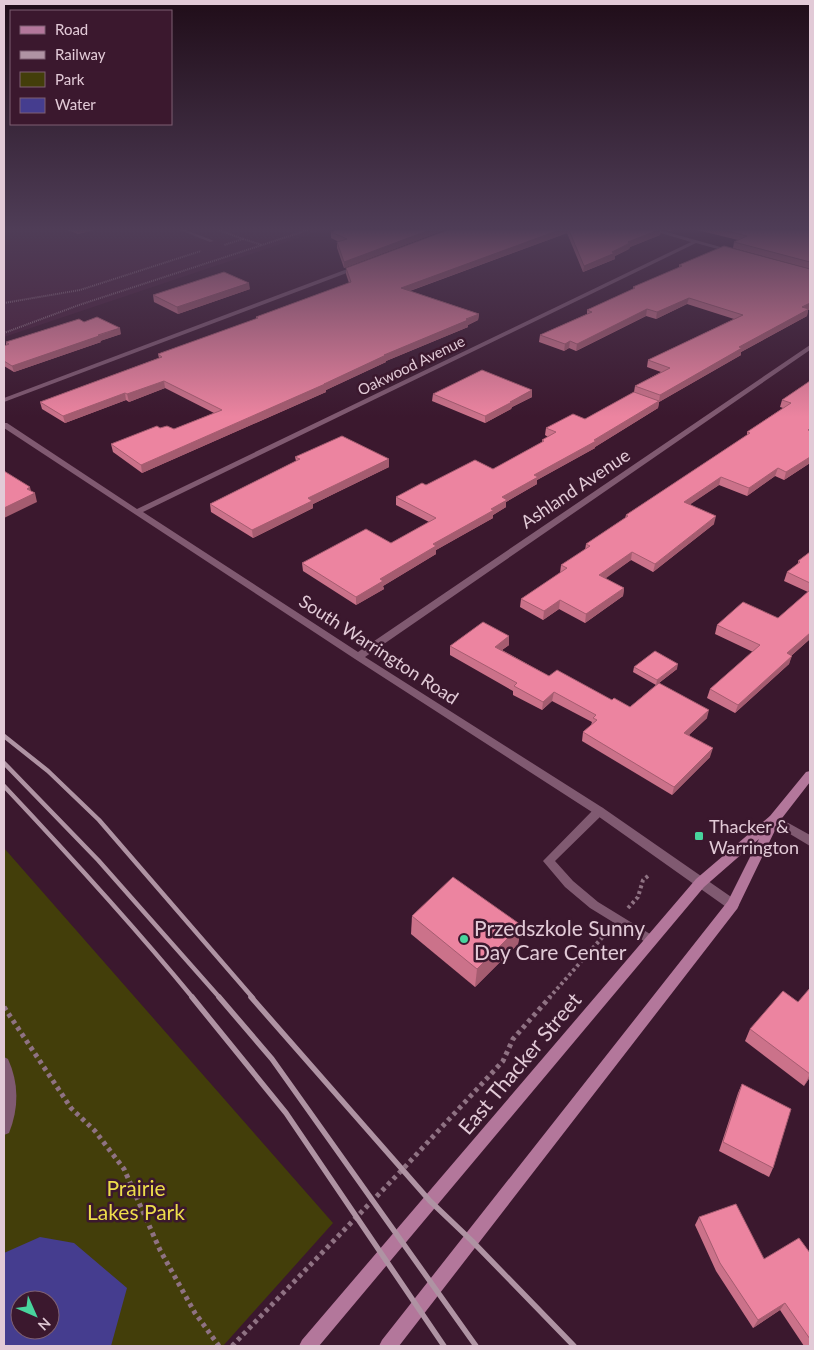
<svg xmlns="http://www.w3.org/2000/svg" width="814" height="1350" viewBox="0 0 814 1350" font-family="Lato,sans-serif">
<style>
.built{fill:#481d39}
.green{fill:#433e0a;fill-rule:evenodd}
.water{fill:#453d8f;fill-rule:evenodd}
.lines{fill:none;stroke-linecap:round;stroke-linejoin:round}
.path-far2{stroke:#8f7283;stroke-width:2;stroke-dasharray:1 1;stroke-linecap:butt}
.path-far1{stroke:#8f7283;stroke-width:4;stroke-dasharray:3 3;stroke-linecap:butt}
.path{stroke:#8f7283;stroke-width:5;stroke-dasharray:4 4;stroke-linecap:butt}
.lane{fill:#805a71;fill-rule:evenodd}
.street{fill:#805a71;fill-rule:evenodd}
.secondary{fill:#b3779b;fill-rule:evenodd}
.rail-far1{stroke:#af93a3;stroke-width:4.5}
.rail{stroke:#af93a3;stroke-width:5.5}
.wall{fill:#cb728a}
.shaded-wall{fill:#a55c70}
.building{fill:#ec84a0;stroke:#a55c70}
.poi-dot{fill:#48d49d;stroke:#3b182e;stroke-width:2}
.labels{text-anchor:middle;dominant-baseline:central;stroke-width:5;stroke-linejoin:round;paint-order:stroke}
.far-street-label{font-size:15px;fill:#e2cad7;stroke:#3b182e}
.street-label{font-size:18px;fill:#e2cad7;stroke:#3b182e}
.poi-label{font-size:18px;fill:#e2cad7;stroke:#3b182e;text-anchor:start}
.near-poi-label{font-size:21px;fill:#e2cad7;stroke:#3b182e;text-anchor:start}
.near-street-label{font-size:21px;fill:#e2cad7;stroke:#3b182e}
.near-park-label{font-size:21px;fill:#eddd4b;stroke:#3b182e}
</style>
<rect width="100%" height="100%" fill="#3b182e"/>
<path class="built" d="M4,228H328L4,337Z"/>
<path class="green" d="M4,848L333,1223L223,1346H4ZM20,1300H50V1330H20Z"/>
<path class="water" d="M40,1237L74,1243L127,1288L111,1346H4V1253ZM20,1300H50V1330H20Z"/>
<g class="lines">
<g class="path-far2">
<path d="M219,230L243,239L224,245"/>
<path d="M243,239L262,245"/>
<path d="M4,303L80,290L201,251"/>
<path d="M4,333L79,305L314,228"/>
</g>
<g class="path-far1">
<path d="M628,908L638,897L643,880L648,876"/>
<path d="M549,998L607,932"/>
</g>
<g class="path">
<path d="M4,1007L71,1108L95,1131L124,1169L160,1250L195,1313L219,1346"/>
<path d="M232,1346L402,1170L503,1061L513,1039L550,997"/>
</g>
<g class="lane">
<path d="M175,228H181L214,241L210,242Z"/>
<path d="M599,807L603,808L604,811L603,814L555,861L573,881L598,902L655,937L657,940L655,943L651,945L647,943L590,908L565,887L543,861L595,808Z"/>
<path d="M4,1057L8,1059C19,1083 19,1108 9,1133L4,1135Z"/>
</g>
<g class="street">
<path d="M644,228H652L735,251L732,253L696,243L143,512L358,652L810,345V350L365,657L603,808L737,901L739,905L737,909L733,910L729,909L595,814L355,659L4,428V423H7L137,509L691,242Z"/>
<path d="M358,265L361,267L360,268L4,402V398Z"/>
<path d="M774,815L810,835V846L770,822L768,819L770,816Z"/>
</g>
<path class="secondary" d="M810,771V782L779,822L737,909L399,1346H379L382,1340L728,901L759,839L704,887L319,1346H299L302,1340L696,879L770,816L806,772Z"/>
<g class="rail-far1">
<path d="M4,736L48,771L99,820L253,998"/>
<path d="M4,763L98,860L220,998"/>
<path d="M4,786C69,855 133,925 193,998"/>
</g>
<g class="rail">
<path d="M192,997L286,1113L444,1346"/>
<path d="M219,997L272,1059L476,1346"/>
<path d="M251,997L430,1201L472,1241L574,1346"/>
</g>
</g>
<g class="wall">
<path d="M62,228H101L78,234Z"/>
<path d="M343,228H450L344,268L337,248V242H339L331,238V232Z"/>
<path d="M453,228H677L670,231L661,229L660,235L630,247L629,249L615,256V259L583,272L567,233L410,291L479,314L478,320L468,325V327L386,361V362L326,390V392L142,473L113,452L111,444L160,428L174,429L214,413L165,388L129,402L126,400L65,423L42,409L40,402L159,358L158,354L256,319V317L349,283L346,274V268Z"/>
<path d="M689,228H810V269L733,248L734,242L738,240Z"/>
<path d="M679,265L810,269V309L808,310L807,316L741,352V355L659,402L658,408L595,447V448L537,480V484L506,502V507L493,515V518L436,550V554L383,586L384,589L356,605L303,571L302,563L391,543L429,522L396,505V497L426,485L493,469L542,442V440L548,437L545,435L546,428L585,419L634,392L635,386L661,372L647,367L648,360L734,319L687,304L656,319L646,316L576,351L569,348L564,351L539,342L540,335L587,314V310L633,289V287L679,268Z"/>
<path d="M250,289L178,314L154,302L153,295Z"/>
<path d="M84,322L121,334L100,341L101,342L14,372L4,366V346L6,345V342Z"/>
<path d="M810,381V463L784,480L775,476L747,496L719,485L690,504L714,524L653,572L631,560L605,578L624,588L623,596L585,623L559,609L543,620L520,607L521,599L560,573L561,565L585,550L586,544L625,518L626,515L747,435V432L783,408L780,407L782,400Z"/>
<path d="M433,394L532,397L512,407L511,409L485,423L432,401Z"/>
<path d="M295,457L389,467L313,504V508L253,538L211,512L210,504L296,461Z"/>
<path d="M810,552V639L791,656L789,664L735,713L707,698L710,689L753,652L715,634L717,625L778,618L808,592L784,581L787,572L798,564V561Z"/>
<path d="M509,636V645L502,650L549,676L630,707L656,685L633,672L634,667L677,669L659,683L707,718L689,735L710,757L672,795L582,741L583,732L591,725L592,722L552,701L542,710L513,695V691L450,655V646Z"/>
<path d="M412,916L521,925L518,944L475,987L411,934Z"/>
<path d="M798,1002L810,1077L804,1086L745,1041L750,1029Z"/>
<path d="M742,1084L773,1168L769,1177L719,1151L738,1093Z"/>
<path d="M699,1217L764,1259L810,1253V1346H804L780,1310L753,1328L716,1271L695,1225Z"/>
</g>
<g class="shaded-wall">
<path d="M77,228H101L78,234Z"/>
<path d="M435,228H450L344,268V262Z"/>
<path d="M565,228H568L567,233L401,294V288Z"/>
<path d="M670,228H677L670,231Z"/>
<path d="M661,229L660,235L630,247L629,249L615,256V259L583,272L584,266L612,252L628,242Z"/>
<path d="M249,283L250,289L178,314L177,307Z"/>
<path d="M689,298L687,304L656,319L657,312Z"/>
<path d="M810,303V309L808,310L807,316L741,352V355L659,402L658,408L595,447V448L537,480V484L506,502V507L493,515V518L436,550V554L383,586L384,589L356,605V597L380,579L433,544L491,509L502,497L534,475L594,440L659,401L660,395Z"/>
<path d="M647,309L646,316L576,351L577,344Z"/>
<path d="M479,314L478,320L468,325V327L386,361V362L326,390V392L142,473L141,465L324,384L384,355Z"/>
<path d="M120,328L121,334L100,341L101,342L14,372L12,366Z"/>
<path d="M570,341L569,348L564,351L565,344Z"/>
<path d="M164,381L165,388L129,402L127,394Z"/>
<path d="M532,390V397L512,407L511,409L485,423V416Z"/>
<path d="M125,393L126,400L65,423L63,416Z"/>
<path d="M810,457V463L784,480L786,472Z"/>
<path d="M389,459V467L313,504V508L253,538L252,530L308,498Z"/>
<path d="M778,468L775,476L747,496L749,488Z"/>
<path d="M721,477L719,485L682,510L684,502Z"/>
<path d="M30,487L32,495L35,493L37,502L4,518V508L27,489Z"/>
<path d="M716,516L714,524L653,572L655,564Z"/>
<path d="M632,552L631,560L598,584L599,575Z"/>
<path d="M624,588L623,596L585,623L586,614Z"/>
<path d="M560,600L559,609L543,620L544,611Z"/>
<path d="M810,633V639L784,662L787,653Z"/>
<path d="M509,636V645L495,655V647Z"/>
<path d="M792,656L789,664L735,713L738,705Z"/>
<path d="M678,664L677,669L656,685L657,680Z"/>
<path d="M554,692L552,701L542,710L543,702Z"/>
<path d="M709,710L707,718L682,741L684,733Z"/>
<path d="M713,748L710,757L672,795L674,787Z"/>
<path d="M521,925L518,944L475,987L477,969Z"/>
<path d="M810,1074V1077L804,1086Z"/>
<path d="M785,1303L780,1310L753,1328L758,1320Z"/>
</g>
<g class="building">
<path d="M343,228H435L344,262L337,242L347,239L331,232Z"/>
<path d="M453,228H565L401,288L479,314L466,319L468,320L384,355H386L324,384H325L141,465L111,444L157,426L160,428L167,426L174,429L222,410L164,381L127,394L125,393L63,416L40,402L162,357L158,354L258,318L256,317L351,282L346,268Z"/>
<path d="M568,228H658L661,229L628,242L630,243L612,252L615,253L584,266Z"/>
<path d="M715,228H810V262L734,242L747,236Z"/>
<path d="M724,246L810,269V303L802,307L809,309L739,347L742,348L660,395L635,386L670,368L648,360L743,315L689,298L657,312L647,309L577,344L570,341L565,344L540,335L592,312L587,310L635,288L633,287L682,266L679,265Z"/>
<path d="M224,272L249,283L177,307L153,295Z"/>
<path d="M97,317L120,328L98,335L99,336L12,366L4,361V346L9,344L6,342L79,319L84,322Z"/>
<path d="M482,370L532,390L510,402H512L485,416L433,394Z"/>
<path d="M810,381V428L808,430L810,431V457L786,472L778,468L749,488L721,477L684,502L716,516L655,564L632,552L599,575L624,588L586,614L560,600L544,611L521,599L567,568L561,565L590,546L586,544L628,516L626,515L750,433L747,432L791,403L782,400Z"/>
<path d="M634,392L659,401L594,440L596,441L534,475L538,477L502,497L507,500L491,509L494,510L433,544L436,546L380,579L383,581L356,597L302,563L366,529L391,543L436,518L396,497L422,483L426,485L475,460L493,469L544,441L542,440L556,432L546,428L573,414L585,419Z"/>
<path d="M342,436L389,459L308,498L312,501L252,530L210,504L300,459L295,457Z"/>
<path d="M4,471L30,487L27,489L35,493L4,508Z"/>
<path d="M810,552V583L787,572L800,562L798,561Z"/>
<path d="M810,590V633L787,653L792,656L738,705L710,689L760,645L717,625L743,602L778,618Z"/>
<path d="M483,622L509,636L495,647L549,676L557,670L612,700L614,698L630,707L659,683L709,710L684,733L713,748L674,787L583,732L597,720L593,718L596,715L554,692L543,702L514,686L517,683L450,646Z"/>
<path d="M655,651L678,664L657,680L634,667Z"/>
<path d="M453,877L521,925L477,969L412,916Z"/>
<path d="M810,988V1074L750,1029L783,991L798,1002Z"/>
<path d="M742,1084L791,1109L773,1168L723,1142Z"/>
<path d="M736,1204L764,1259L799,1238L810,1253V1339L785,1303L758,1320L720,1263L699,1217Z"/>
</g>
<linearGradient id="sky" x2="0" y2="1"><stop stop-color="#200d19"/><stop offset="0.55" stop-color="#4f3d57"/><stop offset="1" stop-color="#4f3d57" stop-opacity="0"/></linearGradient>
<rect width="814" height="417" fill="url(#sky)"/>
<g class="poi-dot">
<rect x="694" y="831" width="10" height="10" rx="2.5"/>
<circle cx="464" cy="939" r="5"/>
</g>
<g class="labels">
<g class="far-street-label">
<text transform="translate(411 365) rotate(-26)">Oakwood Avenue</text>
</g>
<g class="street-label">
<text transform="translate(575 488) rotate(-34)">Ashland Avenue</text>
<text transform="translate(379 649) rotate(33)">South Warrington Road</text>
</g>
<g class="poi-label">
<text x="709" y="826">Thacker &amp;<tspan x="709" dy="21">Warrington</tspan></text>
</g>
<g class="near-poi-label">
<text x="474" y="927">Przedszkole Sunny<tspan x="474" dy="24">Day Care Center</tspan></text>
</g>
<g class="near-street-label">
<text transform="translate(519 1063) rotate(-50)">East Thacker Street</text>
</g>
<g class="near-park-label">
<text x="136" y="1187">Prairie<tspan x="136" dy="24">Lakes Park</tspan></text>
</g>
</g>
<rect width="814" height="1350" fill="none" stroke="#e2cad7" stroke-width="10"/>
<rect x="10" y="10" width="162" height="115" fill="#3b182e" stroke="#7e5f72"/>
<rect x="20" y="26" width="25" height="8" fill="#b3779b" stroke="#7e5f72"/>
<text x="55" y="35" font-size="15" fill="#e2cad7">Road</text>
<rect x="20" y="51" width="25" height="8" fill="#af93a3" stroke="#7e5f72"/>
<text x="55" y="60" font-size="15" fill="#e2cad7">Railway</text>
<rect x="20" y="72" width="25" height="15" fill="#433e0a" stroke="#7e5f72"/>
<text x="55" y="85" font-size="15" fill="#e2cad7">Park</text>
<rect x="20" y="98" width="25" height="15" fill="#453d8f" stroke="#7e5f72"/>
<text x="55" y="110" font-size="15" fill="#e2cad7">Water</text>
<g transform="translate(35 1315) rotate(135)"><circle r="24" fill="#3b182e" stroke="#7e5f72"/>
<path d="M0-4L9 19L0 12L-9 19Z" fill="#48d49d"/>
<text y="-8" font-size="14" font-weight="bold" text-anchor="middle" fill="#e2cad7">N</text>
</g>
</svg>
